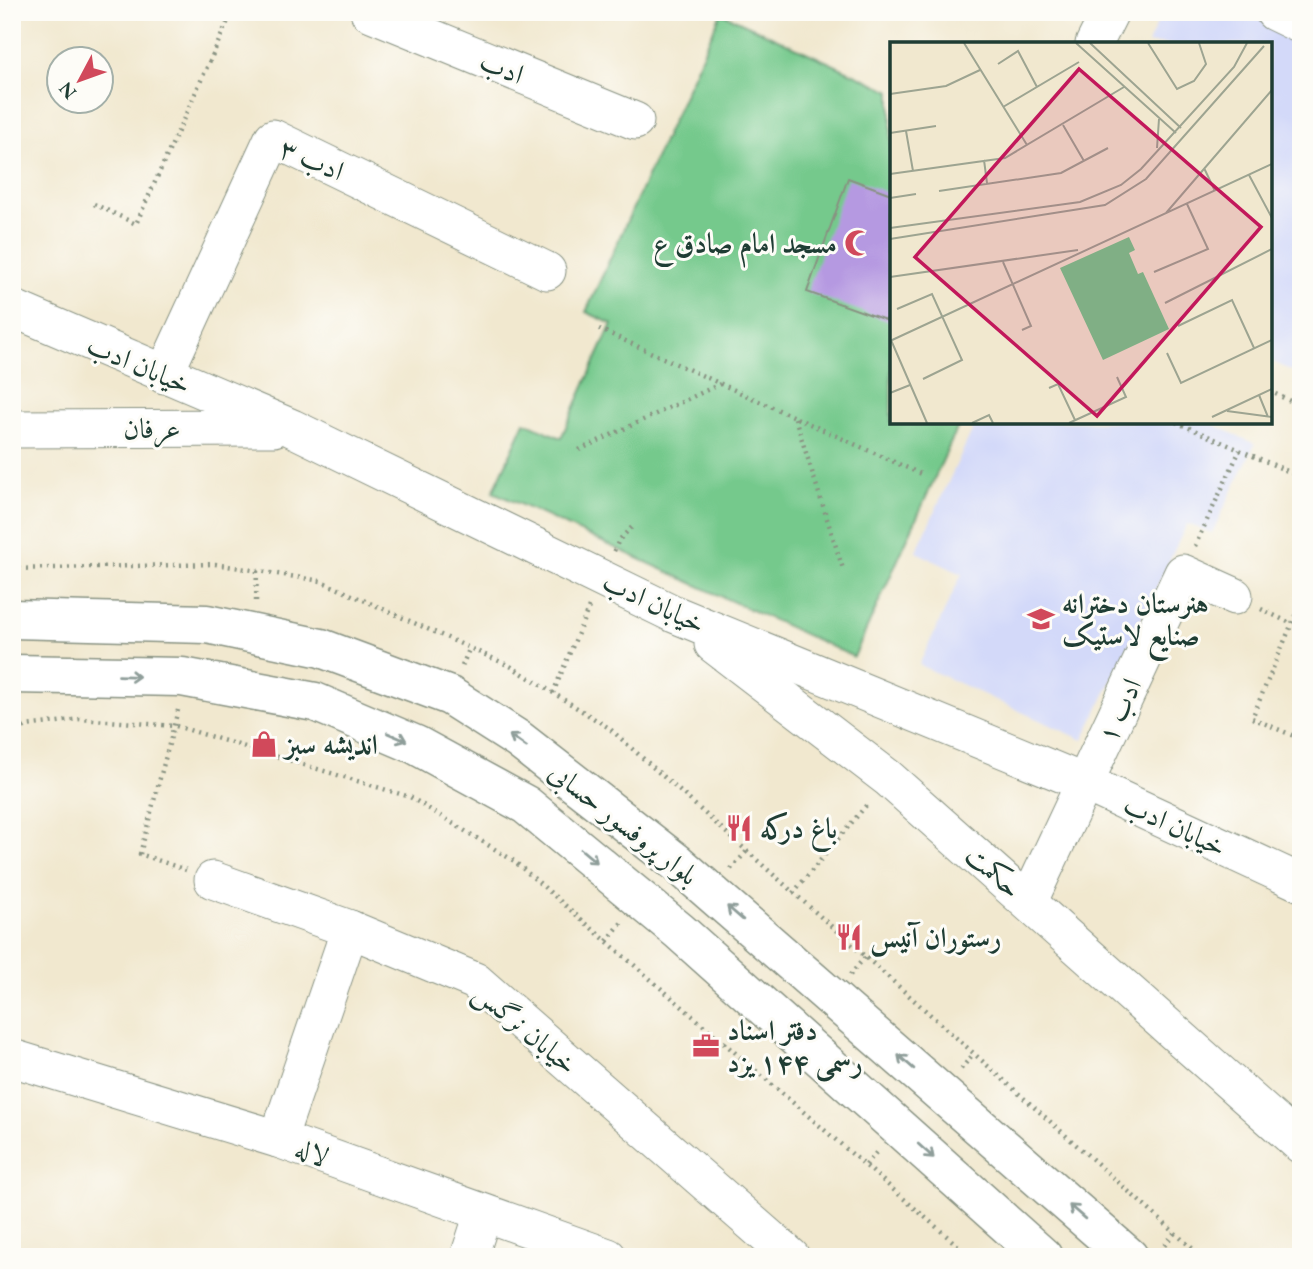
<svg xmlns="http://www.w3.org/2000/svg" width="1313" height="1269" viewBox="0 0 1313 1269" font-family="'EB Garamond',Amiri,serif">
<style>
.built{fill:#d3d9f9}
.green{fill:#75c98c;stroke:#4a8360;stroke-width:2}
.building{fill:#b599e1}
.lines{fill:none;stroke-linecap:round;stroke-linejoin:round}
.minor-casing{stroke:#889282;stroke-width:39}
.major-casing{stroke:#889282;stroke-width:41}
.path{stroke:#889282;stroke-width:4.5;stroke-dasharray:2 5;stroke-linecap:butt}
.minor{stroke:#fff;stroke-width:37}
.major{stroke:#fff;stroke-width:38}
.oneway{stroke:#8f9e9a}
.labels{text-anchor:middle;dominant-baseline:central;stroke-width:6;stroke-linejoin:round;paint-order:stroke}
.street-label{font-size:28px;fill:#1f3d34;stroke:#fdfcf7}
.poi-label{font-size:28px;font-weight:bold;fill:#1f3d34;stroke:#fdfcf7;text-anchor:start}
.inset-road{fill:none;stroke:#9da491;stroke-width:2}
.view{fill:#c2185b;fill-opacity:0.15;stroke:#c2185b;stroke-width:3.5}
.inset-edge{fill:none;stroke:#1f3d34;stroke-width:3.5}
</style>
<rect width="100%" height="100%" fill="#fdfcf7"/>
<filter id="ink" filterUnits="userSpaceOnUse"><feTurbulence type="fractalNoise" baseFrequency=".0143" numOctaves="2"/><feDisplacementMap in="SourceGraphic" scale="14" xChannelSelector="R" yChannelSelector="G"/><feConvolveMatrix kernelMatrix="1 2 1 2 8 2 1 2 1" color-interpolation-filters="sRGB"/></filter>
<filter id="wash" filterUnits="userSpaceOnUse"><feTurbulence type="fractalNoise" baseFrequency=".00686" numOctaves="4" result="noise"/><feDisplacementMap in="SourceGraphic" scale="28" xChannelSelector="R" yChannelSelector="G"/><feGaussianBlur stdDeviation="1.57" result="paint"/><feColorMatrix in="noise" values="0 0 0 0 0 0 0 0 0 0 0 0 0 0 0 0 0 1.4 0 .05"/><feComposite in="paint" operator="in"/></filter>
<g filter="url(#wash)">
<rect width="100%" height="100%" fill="#f1e8cf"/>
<g class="built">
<path d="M1162,12H1249L1301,35V351L1292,371L1269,360V44H1148Z"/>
<path d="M976,422H1208L1255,444L1212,533L1187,524L1083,740L919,665L962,574L916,552Z"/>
</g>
<path class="green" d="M721,13L891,91V422H960L854,657L493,492L525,422L561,438L612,324L586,312Z"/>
<g id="blocks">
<path class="building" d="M848,178L891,194V313L888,321L807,292Z"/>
</g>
</g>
<g filter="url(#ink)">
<use href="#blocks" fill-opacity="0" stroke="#889282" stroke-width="2"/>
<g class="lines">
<defs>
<g id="minor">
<path d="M369,12L635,121"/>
<path d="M1274,12L1301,25"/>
<path d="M1094,44L1110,12"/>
<path d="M12,308L292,428L674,614L1085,783L1301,883"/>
<path d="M164,375L273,138L547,271"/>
<path d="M12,429L274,428"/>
<path d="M713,644L888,778L1301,1145"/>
<path d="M213,880L350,929L475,981L791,1257"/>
<path d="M1029,901L1183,573L1234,596"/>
<path d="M12,1058L278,1139L608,1257"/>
<path d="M278,1139L350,929"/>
<path d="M469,1257L483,1214"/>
</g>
<g id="major">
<path d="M12,619L207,624L321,648L450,696L519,740L677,863L1129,1257"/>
<path d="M12,674L182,677L315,702L416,745L526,805L679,931L1043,1257"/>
</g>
</defs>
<use href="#minor" class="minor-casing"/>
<use href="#major" class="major-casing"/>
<g class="path">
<path d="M94,204L136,224L232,12"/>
<path d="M599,329L923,475"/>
<path d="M1269,391L1301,406"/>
<path d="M795,418L843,569"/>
<path d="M1176,422L1301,477"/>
<path d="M579,450L720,384"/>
<path d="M1195,546L1240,450"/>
<path d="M614,551L619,540L635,524"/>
<path d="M12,569L215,564L321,581L512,667L609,728L1202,1257"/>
<path d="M256,601L257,571"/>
<path d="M1301,602L1252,718L1301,739"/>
<path d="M1261,609L1292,624"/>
<path d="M462,666L470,647"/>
<path d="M553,693L589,607"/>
<path d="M178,710L140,854L186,870"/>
<path d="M12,736L26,726L80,719L176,726L410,797L514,861L971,1257"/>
<path d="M731,869L747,851"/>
<path d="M793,893L869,802"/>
<path d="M607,941L622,922"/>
<path d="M850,975L865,957"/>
<path d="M725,1043L738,1027"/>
<path d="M961,1069L974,1053"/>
<path d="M866,1165L879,1149"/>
<path d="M1160,1251L1175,1232"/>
</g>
<use href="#minor" class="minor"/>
<use href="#major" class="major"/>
</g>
<defs><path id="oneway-shaft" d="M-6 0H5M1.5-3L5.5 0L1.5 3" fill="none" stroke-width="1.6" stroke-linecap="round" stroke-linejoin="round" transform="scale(1.75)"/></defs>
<g class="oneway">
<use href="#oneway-shaft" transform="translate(129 676) rotate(2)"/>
<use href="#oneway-shaft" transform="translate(397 737) rotate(23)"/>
<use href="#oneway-shaft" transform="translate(518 741) rotate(-145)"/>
<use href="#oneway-shaft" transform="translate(589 856) rotate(40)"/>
<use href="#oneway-shaft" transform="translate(735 913) rotate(-139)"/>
<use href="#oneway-shaft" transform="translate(906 1062) rotate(-139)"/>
<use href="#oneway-shaft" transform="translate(926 1151) rotate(42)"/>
<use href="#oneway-shaft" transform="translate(1077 1212) rotate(-139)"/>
</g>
</g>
<defs>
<symbol id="mosque-bare" viewBox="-9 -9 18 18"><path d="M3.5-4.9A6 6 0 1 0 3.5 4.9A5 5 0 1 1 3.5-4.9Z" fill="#d1495b" stroke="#fdfcf7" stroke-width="2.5" paint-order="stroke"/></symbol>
<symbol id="school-bare" viewBox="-9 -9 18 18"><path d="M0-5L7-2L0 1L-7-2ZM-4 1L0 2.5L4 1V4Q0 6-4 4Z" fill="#d1495b" stroke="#fdfcf7" stroke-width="2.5" paint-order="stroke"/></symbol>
<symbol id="shop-bare" viewBox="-9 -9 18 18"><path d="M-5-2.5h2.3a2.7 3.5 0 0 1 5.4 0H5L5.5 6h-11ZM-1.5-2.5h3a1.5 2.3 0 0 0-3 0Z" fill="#d1495b" stroke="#fdfcf7" stroke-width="2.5" paint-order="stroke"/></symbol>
<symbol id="restaurant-bare" viewBox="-9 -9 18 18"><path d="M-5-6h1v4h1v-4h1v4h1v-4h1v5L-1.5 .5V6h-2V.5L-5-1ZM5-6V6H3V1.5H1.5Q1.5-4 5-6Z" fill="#d1495b" stroke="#fdfcf7" stroke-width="2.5" paint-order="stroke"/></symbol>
<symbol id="office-bare" viewBox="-9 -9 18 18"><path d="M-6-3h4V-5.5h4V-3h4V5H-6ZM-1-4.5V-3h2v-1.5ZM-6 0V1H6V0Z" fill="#d1495b" stroke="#fdfcf7" stroke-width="2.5" paint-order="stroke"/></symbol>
</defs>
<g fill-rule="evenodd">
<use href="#mosque-bare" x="839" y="224" width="38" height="38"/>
<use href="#school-bare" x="1022" y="600" width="38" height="38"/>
<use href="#shop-bare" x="245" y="725" width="38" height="38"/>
<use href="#restaurant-bare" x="720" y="809" width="38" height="38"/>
<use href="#restaurant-bare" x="830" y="918" width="38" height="38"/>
<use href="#office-bare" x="687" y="1027" width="38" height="38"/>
</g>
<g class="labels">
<g class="street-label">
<text transform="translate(502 67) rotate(22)">ادب</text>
<text transform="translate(312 159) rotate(23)">ادب ۳</text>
<text transform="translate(139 364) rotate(23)">خیابان ادب</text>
<text x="152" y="428">عرفان</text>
<text transform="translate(654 602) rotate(25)">خیابان ادب</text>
<text transform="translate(1119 710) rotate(-65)">ادب ۱</text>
<text transform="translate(624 823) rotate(38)">بلوار پروفسور حسابی</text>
<text transform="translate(1175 825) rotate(25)">خیابان ادب</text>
<text transform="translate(994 871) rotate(41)">حکمت</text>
<text transform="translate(526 1028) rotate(40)">خیابان نرگس</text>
<text transform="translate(312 1152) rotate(20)">لاله</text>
</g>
<g class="poi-label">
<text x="837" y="243" text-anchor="end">مسجد امام صادق ع</text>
<text x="1062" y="603">هنرستان دخترانه<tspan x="1062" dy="32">صنایع لاستیک</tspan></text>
<text x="285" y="744">اندیشه سبز</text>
<text x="760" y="828">باغ درکه</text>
<text x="870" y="937">رستوران آنیس</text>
<text x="727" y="1030">دفتر اسناد<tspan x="727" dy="32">رسمی ۱۴۴ یزد</tspan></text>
</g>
</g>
<g transform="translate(890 42)">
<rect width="382" height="382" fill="#f1e8cf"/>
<path d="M239,195L245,208L239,211L248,232L253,230L279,287L213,318L170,226Z" fill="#75c98c"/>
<path class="inset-road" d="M74,1L137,103M186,1L286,91M200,1L291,86M258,1L287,47L304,39L316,22L309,1M108,22L128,9L147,45M0,52L56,44L90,28M113,65L189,20M173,83L194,119M16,89L23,129M0,91L46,84M267,106L269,77M94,118L97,141M314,126L325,149M0,132L115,116L234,45M359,133L382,176M49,149L171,131L218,106M0,156L26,152M276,171L382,48M0,186L190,160L231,143L251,127L344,25L357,1M0,197L215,163L256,137L374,4M113,220L141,284L132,288M264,230L318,207L297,162M0,235L188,208M275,261L382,207M7,267L42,252L72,318L33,337M288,284L342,258L364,306M1,298L37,381M0,299L382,122M277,311L291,341L382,298M159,346L168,342L185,378M0,351L20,343M369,353L378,375M337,369L382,375M322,375L382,347M82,381L99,373L103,381M179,381L236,355L227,335"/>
<path class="view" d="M189,27L371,185L207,374L25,215Z"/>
<rect width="382" height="382" class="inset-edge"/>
</g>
<rect width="1313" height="1269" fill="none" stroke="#fdfcf7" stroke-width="42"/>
<g transform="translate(80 80) rotate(229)"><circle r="33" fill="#fdfcf7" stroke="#a4b0a9" stroke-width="2"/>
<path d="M0-5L12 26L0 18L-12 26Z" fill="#d1495b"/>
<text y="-10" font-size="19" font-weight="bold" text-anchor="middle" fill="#1f3d34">N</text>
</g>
</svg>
